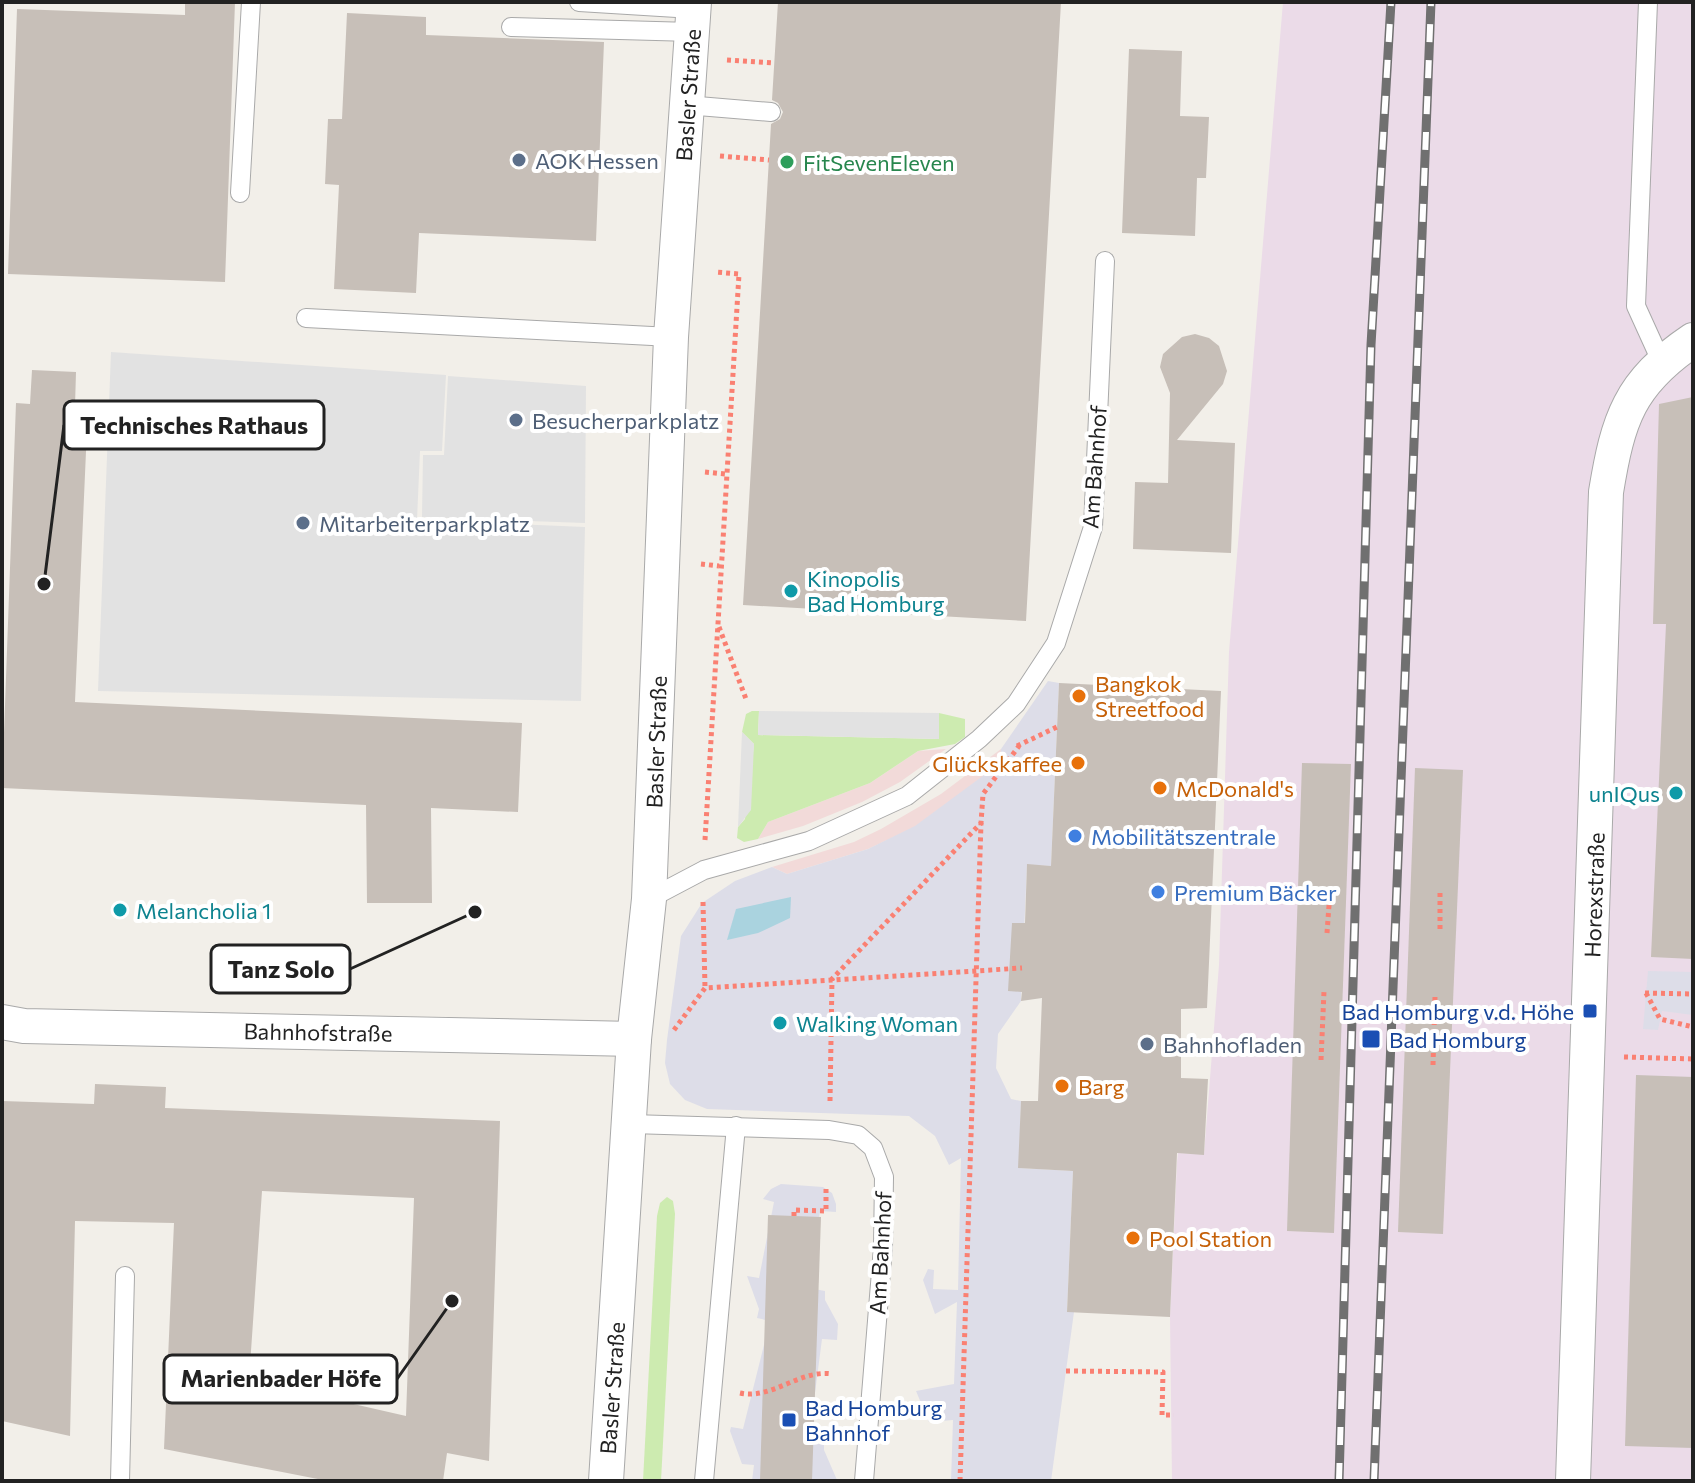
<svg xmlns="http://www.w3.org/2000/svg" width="1695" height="1483" viewBox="0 0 1695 1483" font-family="Commissioner,sans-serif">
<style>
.commercial{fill:#f2dad9}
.industrial{fill:#ebdbe8}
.grass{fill:#cdebb0}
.parking{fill:#e2e2e2}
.plaza{fill:#dddde8}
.water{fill:#aad3df}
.building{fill:#c7bfb8;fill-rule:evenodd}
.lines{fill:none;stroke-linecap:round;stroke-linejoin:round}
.service-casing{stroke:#a9a9a9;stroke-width:20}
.minor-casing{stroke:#a9a9a9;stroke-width:36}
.path{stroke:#fa8072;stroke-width:5;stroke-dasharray:4 4;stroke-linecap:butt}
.service{stroke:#fff;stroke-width:18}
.minor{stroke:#fff;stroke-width:34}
.rail-casing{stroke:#707070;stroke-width:9}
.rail{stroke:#fff;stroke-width:6;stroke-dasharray:18;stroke-linecap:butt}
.service-dot{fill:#5c6f8a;stroke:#fff;stroke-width:3}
.leisure-dot{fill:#2e9e5b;stroke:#fff;stroke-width:3}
.culture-dot{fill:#0f9aa8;stroke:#fff;stroke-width:3}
.food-dot{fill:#e8710a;stroke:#fff;stroke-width:3}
.shop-dot{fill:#3f7fe0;stroke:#fff;stroke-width:3}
.transit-dot{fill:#1a4fb4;stroke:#fff;stroke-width:3}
.labels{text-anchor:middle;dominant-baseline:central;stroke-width:8;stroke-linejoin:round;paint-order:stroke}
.street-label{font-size:22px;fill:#222;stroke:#fff}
.service-label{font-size:22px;fill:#4e5e75;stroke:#fff;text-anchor:start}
.leisure-label{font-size:22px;fill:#27864d;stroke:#fff;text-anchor:start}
.culture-label{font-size:22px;fill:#0d838f;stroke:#fff;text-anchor:start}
.food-label{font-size:22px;fill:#c56008;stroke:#fff;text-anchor:start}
.shop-label{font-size:22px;fill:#366cbe;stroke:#fff;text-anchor:start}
.transit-label{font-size:22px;fill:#164399;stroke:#fff;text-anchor:start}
.leader{fill:none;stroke:#222;stroke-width:3}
.callout-dot{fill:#222;stroke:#fff;stroke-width:3}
.callout{fill:#fff;stroke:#222;stroke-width:3}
.callout-label{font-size:24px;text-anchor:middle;font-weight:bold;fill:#222}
</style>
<rect width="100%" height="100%" fill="#f2efe9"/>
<g class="commercial">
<path d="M946,749L900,782L862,802L803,826L758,839L768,822L870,783L918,751Z"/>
<path d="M1001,749L1000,764L915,827L868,849L787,874L772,867L854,842L881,829L941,794Z"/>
</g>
<path class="industrial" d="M1283,2H1693V1481H1172L1170,1317L1177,1162L1178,1153L1204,1154L1219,965L1229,652Z"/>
<g class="grass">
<path d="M752,711H759L758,735L938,739L939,713L965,719V737L955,744L918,751L870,783L768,822L758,839L744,842L737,838L738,827L745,819L754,744L742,732L746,714Z"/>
<path d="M667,1197L673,1201L675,1214L661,1481H643L657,1216L660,1203Z"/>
</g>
<g class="parking">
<path d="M111,352L446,375L442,451H420L417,520L585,527L581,701L98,691Z"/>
<path d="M448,376L586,386L585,523L422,517L423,455H444Z"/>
<path d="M759,711L939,713V739L758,735Z"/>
<path d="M742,732L754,744L751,810L738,827Z"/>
</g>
<g class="plaza">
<path d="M1048,681L1059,683L1051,866L1027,865L1021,1001L998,1034L996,1068L1011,1099L1021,1101L1019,1168L1073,1171L1067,1312H1074L1051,1481H951L953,1420L929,1422L916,1391L954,1384L957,1302L935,1314L923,1280L928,1269L934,1270L933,1289L958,1290L961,1158L949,1165L935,1136L909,1116L707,1109L685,1100L670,1084L665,1063L667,1040L681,936L702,903L735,881L772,867L787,874L868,849L915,826L999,764L1001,749Z"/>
<path d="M1648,971L1693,972V1015L1662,1011L1658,1030L1643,1029Z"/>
<path d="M781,1184L823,1187L832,1193L836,1204V1212L820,1211L809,1288L825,1291V1300L838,1324L837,1340L822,1339L809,1439L824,1441V1450L837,1480L752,1481L754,1465L742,1464L730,1431L731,1427L743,1429L770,1321L757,1318L759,1309L747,1276L759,1278L774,1202L763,1199L771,1189Z"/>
</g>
<path class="water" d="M791,897L790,918L758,933L727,940L736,909Z"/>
<g class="building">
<path d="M185,2H235L225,282L8,274L17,9L185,15Z"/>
<path d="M778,2H1061L1026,621L743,605L771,124L780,119L783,112L778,103L772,100Z"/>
<path d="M347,13L426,17V35L604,42L596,241L419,233L416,293L334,289L339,185L325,184L328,119H342Z"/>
<path d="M1129,49L1182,51L1180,116L1209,117L1206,178H1197L1195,236L1122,233Z"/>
<path d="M1195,334L1209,338L1219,346L1227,371L1223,384L1177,440L1235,443L1231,553L1133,549L1135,482L1168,483L1170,393L1160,367L1163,354L1182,337Z"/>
<path d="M32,370L76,372L75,406H88L75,702L522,723L518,812L431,808L432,903H367L366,805L2,788L16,403L30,404Z"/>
<path d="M1693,397V959L1651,957L1666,624H1653L1659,404Z"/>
<path d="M1059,683L1221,691L1207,1008L1181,1009V1078L1208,1079L1204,1155L1177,1153L1170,1317L1067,1312L1073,1171L1018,1168L1021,1101H1038L1042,998L1021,1001L1022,992L1008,991L1012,923H1025L1027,864L1051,866Z"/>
<path d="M1302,763L1351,764L1334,1233L1287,1231Z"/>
<path d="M1415,768L1463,770L1443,1234L1398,1232Z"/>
<path d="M1636,1075L1693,1077V1448L1625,1446Z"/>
<path d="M95,1084L166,1087L165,1108L500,1121L489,1461L447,1453L443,1481H328L164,1449L174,1223L75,1221L70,1436L2,1421V1101L94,1104ZM262,1191L414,1198L406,1416L249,1380Z"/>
<path d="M768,1215L821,1217L812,1481H760Z"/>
</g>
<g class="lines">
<defs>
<g id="service">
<path d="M579,2L693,9"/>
<path d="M1648,2L1636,306L1661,361"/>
<path d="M511,27L692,32"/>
<path d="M686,105L771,112"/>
<path d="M240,193L251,2"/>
<path d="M306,318L671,337"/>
<path d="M649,899L704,870L809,841L907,796L979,739L1016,704L1056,643L1093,527L1105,261"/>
<path d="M631,1124L829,1130L858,1135L873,1148L884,1177L883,1247L864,1481"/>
<path d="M120,1481L125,1276"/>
<path d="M704,1481L736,1126"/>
</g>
<g id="minor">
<path d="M2,1022L24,1026L634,1039"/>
<path d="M606,1481L634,1039L649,899L671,337L694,2"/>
<path d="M1573,1481L1606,492C1618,419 1629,383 1693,340"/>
</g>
</defs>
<use href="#service" class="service-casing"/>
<use href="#minor" class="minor-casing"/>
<g class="path">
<path d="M727,60L774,63"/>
<path d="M720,156L769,160"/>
<path d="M705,472L725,474"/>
<path d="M701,564L719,566"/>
<path d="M719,627L746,699"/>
<path d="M1017,746L1057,727"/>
<path d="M705,840L739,274L715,272"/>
<path d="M703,902L705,988"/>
<path d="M1440,929V892"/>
<path d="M1327,933L1330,892"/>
<path d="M1645,993L1693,994"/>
<path d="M1646,993L1660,1019L1693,1027"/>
<path d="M674,1030L705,988L1022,968"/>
<path d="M1624,1057L1693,1059"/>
<path d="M1321,1060L1324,991"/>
<path d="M1433,1065L1435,997"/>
<path d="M830,1101L832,979L981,823L983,794L1019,746"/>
<path d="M794,1216V1210L826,1211V1188"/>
<path d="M1066,1371L1163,1372L1162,1415H1174"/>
<path d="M740,1393C772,1400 800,1369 832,1374"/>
<path d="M960,1481L981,823"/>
</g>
<use href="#service" class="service"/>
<use href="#minor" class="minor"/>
<defs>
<g id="rail">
<path d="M1339,1481L1371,345L1391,2"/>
<path d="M1374,1481L1431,2"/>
</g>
</defs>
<use href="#rail" class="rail-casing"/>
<use href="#rail" class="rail"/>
</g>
<g class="service-dot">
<circle cx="519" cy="160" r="8"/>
<circle cx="516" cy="420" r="8"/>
<circle cx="303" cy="523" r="8"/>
<circle cx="1147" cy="1044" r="8"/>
</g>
<circle class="leisure-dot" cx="787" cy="162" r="8"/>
<g class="culture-dot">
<circle cx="791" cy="591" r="8"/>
<circle cx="1676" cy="793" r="8"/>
<circle cx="120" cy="910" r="8"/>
<circle cx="780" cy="1023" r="8"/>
</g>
<g class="food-dot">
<circle cx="1079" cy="696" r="8"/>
<circle cx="1078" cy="763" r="8"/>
<circle cx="1160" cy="788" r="8"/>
<circle cx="1062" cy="1086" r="8"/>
<circle cx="1133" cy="1238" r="8"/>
</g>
<g class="shop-dot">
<circle cx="1075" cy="836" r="8"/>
<circle cx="1158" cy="892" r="8"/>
</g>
<g class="transit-dot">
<rect x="1582" y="1003" width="16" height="16" rx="4"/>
<rect x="1361" y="1029" width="20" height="20" rx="4"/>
<rect x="781" y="1412" width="16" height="16" rx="4"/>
</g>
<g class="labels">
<g class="street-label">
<text transform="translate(688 95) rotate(-86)">Basler Straße</text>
<text transform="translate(1094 467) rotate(-86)">Am Bahnhof</text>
<text transform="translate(656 742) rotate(-88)">Basler Straße</text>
<text transform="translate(1594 895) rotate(-88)">Horexstraße</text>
<text transform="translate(318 1032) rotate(1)">Bahnhofstraße</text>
<text transform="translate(880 1253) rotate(-87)">Am Bahnhof</text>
<text transform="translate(612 1388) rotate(-86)">Basler Straße</text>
</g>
<g class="service-label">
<text x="535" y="160">AOK Hessen</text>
<text x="532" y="420">Besucherparkplatz</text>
<text x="319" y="523">Mitarbeiterparkplatz</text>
<text x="1163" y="1044">Bahnhofladen</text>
</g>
<g class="leisure-label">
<text x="803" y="162">FitSevenEleven</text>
</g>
<g class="culture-label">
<text x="807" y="578">Kinopolis<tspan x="807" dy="25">Bad Homburg</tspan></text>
<text x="1660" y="793" text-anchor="end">unIQus</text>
<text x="136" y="910">Melancholia 1</text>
<text x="796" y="1023">Walking Woman</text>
</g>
<g class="food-label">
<text x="1095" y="683">Bangkok<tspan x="1095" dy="25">Streetfood</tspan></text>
<text x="1062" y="763" text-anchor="end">Glückskaffee</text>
<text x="1176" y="788">McDonald's</text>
<text x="1078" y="1086">Barg</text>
<text x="1149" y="1238">Pool Station</text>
</g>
<g class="shop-label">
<text x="1091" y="836">Mobilitätszentrale</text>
<text x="1174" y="892">Premium Bäcker</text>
</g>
<g class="transit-label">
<text x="1574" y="1011" text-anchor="end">Bad Homburg v.d. Höhe</text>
<text x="1389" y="1039">Bad Homburg</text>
<text x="805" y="1407">Bad Homburg<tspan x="805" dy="25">Bahnhof</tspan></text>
</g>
</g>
<path class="leader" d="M44 584L64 425M475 912L350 969M452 1301L397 1379"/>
<g class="callout-dot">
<circle cx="44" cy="584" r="8"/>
<circle cx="475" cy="912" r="8"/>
<circle cx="452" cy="1301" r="8"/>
</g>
<g class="callout">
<rect x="64" y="401" width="260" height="48" rx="8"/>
<rect x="211" y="945" width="139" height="48" rx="8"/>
<rect x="164" y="1355" width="233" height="48" rx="8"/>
</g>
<g class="callout-label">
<text x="194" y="434">Technisches Rathaus</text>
<text x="281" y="978">Tanz Solo</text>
<text x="281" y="1387">Marienbader Höfe</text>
</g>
<rect width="1695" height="1483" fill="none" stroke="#222222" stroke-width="8"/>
</svg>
